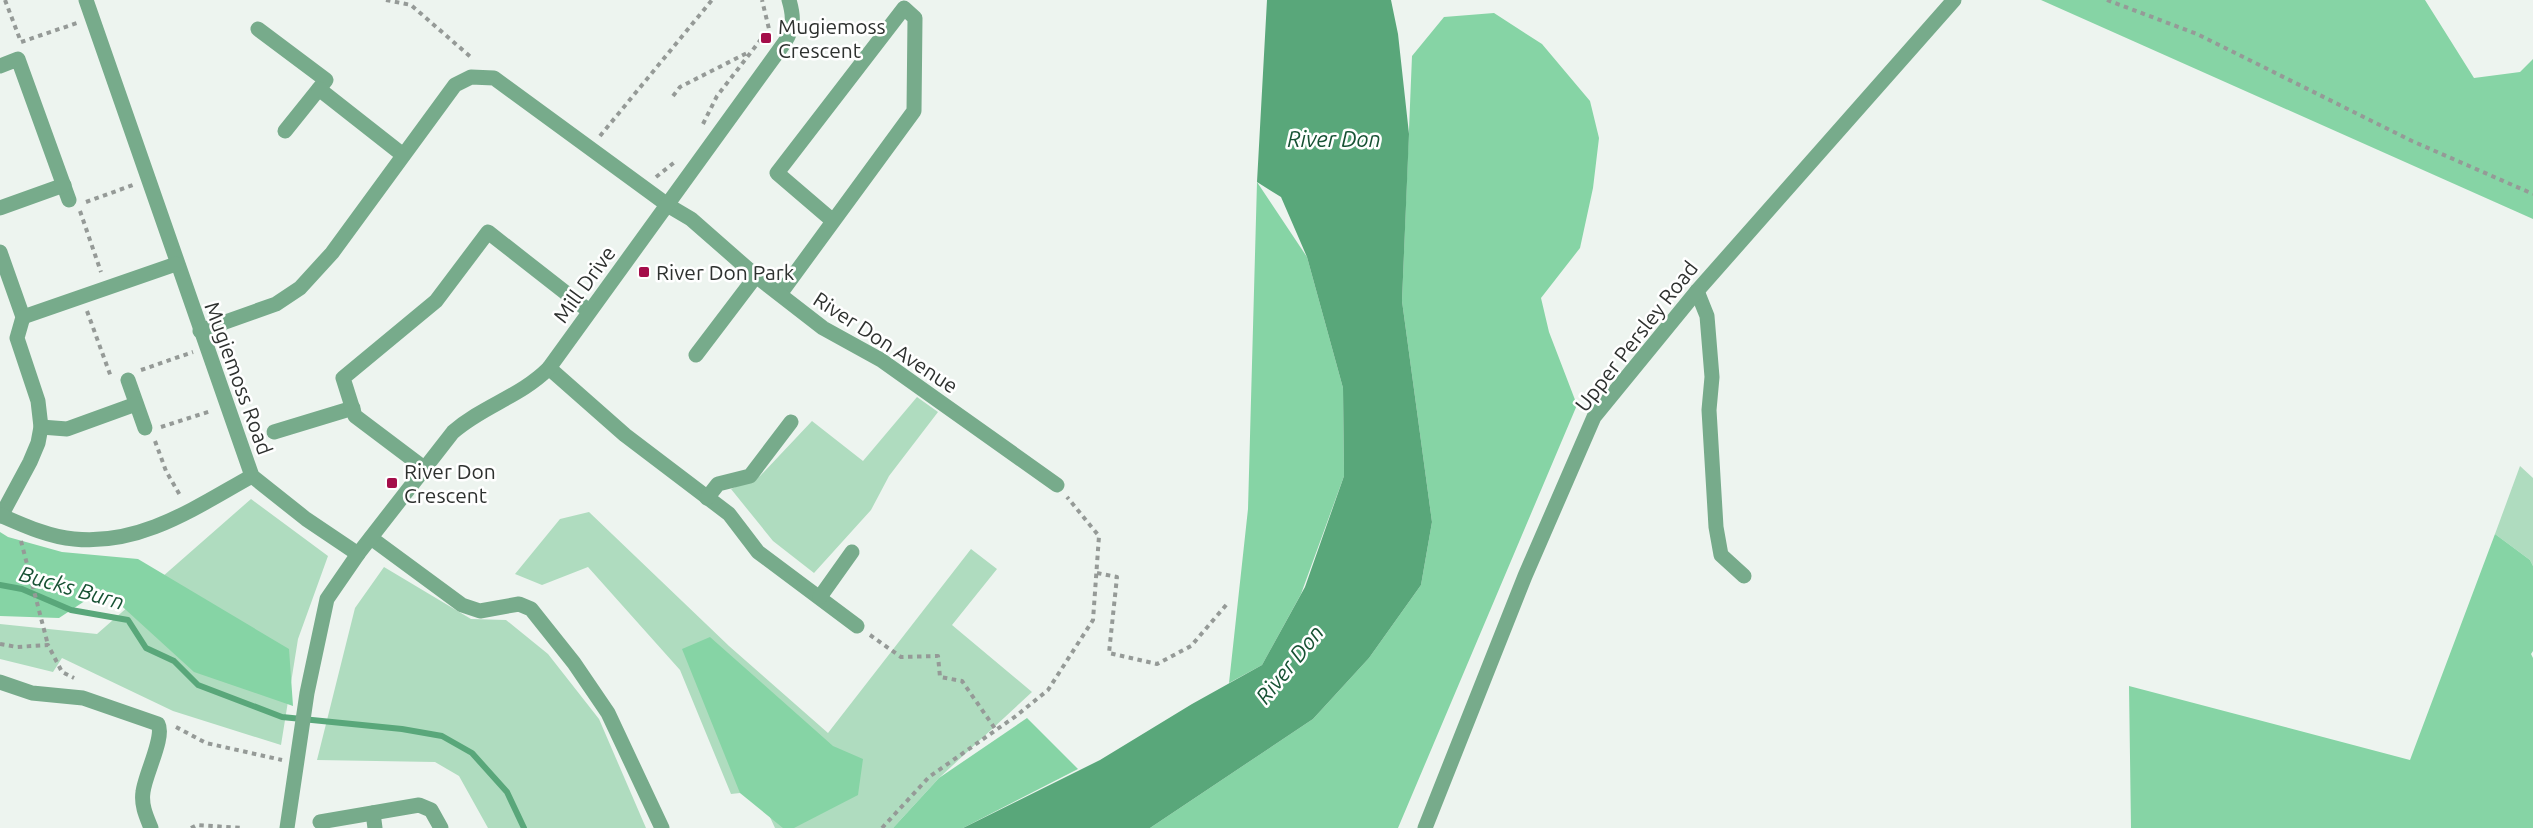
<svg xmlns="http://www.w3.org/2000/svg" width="2533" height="828" viewBox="0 0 2533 828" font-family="Ubuntu,sans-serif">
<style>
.green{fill:#afdcbf}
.forest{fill:#86d4a5}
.water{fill:#59a77a}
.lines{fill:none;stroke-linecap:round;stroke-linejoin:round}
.stream{stroke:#59a77a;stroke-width:6}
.path{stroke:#959a97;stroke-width:4;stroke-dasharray:4.5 4.5;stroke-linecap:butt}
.minor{stroke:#77ab8b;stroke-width:15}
.poi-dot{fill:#a40d49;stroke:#fff;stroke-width:2}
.labels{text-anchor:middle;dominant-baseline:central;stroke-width:5;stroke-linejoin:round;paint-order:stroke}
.poi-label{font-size:21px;fill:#2e312f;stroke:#fff;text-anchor:start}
.street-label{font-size:21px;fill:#2e312f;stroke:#fff}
.water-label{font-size:22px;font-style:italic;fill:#175234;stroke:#fff}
</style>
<rect width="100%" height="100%" fill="#edf4ef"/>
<g class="green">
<path d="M917,397L938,412L889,476L871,510L814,573L773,541L731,489L760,476L812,421L863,461Z"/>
<path d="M2520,466L2533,478V566L2530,560L2495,534Z"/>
<path d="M251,499L328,556L298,639L281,745L173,711L62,658L53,672L0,659V624L97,634Z"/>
<path d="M589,512L729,646L828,733L971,549L997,569L952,625L1032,692L939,778L893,828H775L758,791L731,794L680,670L588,567L542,585L515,574L560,519Z"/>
<path d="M384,567L471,619L506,620L548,654L599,719L646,828H488L459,776L435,762L317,760L355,608Z"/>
</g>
<g class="forest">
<path d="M2041,0H2425L2474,78L2520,72L2533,59V219Z"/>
<path d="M1494,13L1542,44L1590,101L1599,138L1593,188L1580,248L1541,298L1549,332L1577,405L1398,828H1150L1313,719L1369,658L1421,585L1432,522L1402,301L1412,56L1444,17Z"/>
<path d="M1257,182L1307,257L1343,388L1344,476L1301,594L1262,665L1229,683L1248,509Z"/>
<path d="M0,532L8,537L62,552L138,559L289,649L293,706L194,672L103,589L59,618L0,616Z"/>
<path d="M2495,534L2530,560L2533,566V651L2531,654L2533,658V828H2131L2129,686L2410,760Z"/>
<path d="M710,637L833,746L863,759L858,795L794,828H783L740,793L682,649Z"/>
<path d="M1027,718L1078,769L963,828H893L939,778Z"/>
</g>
<path class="water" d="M1267,0H1391L1398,34L1409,134L1402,301L1432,522L1421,585L1369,658L1313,719L1150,828H963L1100,760L1192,704L1262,665L1305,587L1344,476L1343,388L1307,257L1281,197L1257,182Z"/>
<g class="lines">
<path class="stream" d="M0,585L22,589L71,610L128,620L146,648L174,661L198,685L282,717L402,729L442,736L472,753L507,792L524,828"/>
<g class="path">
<path d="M5,0L21,42L77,23"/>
<path d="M386,0L411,5L473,59"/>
<path d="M2107,0L2197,34L2412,141L2533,194"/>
<path d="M673,96L680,87L749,52"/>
<path d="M703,124L717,96L769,29L762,0"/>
<path d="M600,136L712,0"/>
<path d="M656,177L676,161"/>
<path d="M86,202L133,185"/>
<path d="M80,211L101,272"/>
<path d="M87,311L111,377"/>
<path d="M141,370L193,352"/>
<path d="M161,427L211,411"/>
<path d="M155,441L166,471L181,497"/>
<path d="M21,541L48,645"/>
<path d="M1097,573L1117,577L1109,653L1157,664L1191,646L1227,604"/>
<path d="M870,635L901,657L938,656L940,677L962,681L996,730"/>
<path d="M0,644L17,647L48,645L62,672L74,678"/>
<path d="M176,727L206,743L282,760"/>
<path d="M191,828L197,825L242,828"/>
<path d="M882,828L929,777L1016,716L1048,690L1093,620L1099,536L1067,497"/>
</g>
<g class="minor">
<path d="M86,0L252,476L306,519L358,554"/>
<path d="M258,29L326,80L285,131"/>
<path d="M0,66L18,59L69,200"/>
<path d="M319,89L403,155"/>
<path d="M0,208L64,185"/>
<path d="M0,252L23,317L17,338L38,401L41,427L38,443L30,462L1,516"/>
<path d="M1697,291L1707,316L1712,377L1709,410L1716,527L1721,555L1744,576"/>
<path d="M780,294L914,111L915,18L904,8L777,173L833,221"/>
<path d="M23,317L176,264"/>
<path d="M200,331L276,304L300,288L332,253L455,85L471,77L494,78L669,206L691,219L756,276L823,328L881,360L1057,485"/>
<path d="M696,355L756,276"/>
<path d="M549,368L625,435L729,514L758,552L857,626"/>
<path d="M128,380L145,428"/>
<path d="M41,427L67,429L136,404"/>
<path d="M274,432L353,408"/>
<path d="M424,468L355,416L343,378L436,301L488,232L589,311"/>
<path d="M707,498L718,484L750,476L791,422"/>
<path d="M0,515C23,525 49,537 74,539C141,546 196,507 252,476"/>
<path d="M371,538L462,605L480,611L519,604L531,609L574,663L608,713L662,828"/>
<path d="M820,597L852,552"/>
<path d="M0,682L32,693L83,698L158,724C165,737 145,774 143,792C141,805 146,816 151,828"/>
<path d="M373,813L375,828"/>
<path d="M320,822L419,805L431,810L441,828"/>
<path d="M287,828L307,693L327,599L358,554L453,432C484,405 520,397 549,368L785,42C794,27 794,17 789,0"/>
<path d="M1425,828L1525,576L1594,417L1697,291L1954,0"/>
</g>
</g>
<g class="poi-dot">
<rect x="760" y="32" width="12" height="12" rx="3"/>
<rect x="638" y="266" width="12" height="12" rx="3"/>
<rect x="386" y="477" width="12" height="12" rx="3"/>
</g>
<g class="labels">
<g class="poi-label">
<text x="778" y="26">Mugiemoss<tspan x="778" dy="24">Crescent</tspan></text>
<text x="656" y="272">River Don Park</text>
<text x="404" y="471">River Don<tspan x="404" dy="24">Crescent</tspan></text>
</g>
<g class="street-label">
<text transform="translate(584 284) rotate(-54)">Mill Drive</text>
<text transform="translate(1636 336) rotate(-52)">Upper Persley Road</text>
<text transform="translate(886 342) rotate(33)">River Don Avenue</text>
<text transform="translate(239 378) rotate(70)">Mugiemoss Road</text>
</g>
<g class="water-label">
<text x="1334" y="138">River Don</text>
<text transform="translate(72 587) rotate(16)">Bucks Burn</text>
<text transform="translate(1289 664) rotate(-51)">River Don</text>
</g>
</g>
</svg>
